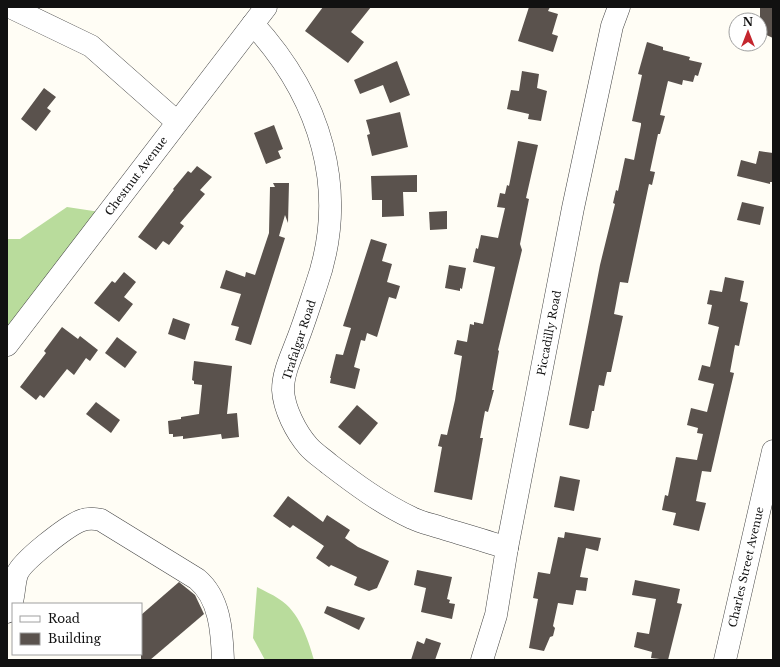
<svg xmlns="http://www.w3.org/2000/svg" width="780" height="667" viewBox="0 0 780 667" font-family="'Libre Baskerville',serif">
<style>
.forest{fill:#b9dc9c}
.building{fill:#5a524d}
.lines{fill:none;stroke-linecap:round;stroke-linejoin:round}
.minor-casing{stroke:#444;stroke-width:23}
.minor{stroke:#fff;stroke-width:22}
.labels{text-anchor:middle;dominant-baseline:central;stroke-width:4;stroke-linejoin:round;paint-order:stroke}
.street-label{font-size:11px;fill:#111;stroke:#fff}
</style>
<rect width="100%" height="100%" fill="#fffdf5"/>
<g class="forest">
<path d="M67,207L100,212L7,333V239H20Z"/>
<path d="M257,587C264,591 272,594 279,599C299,611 308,639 314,660H265L253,638Z"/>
</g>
<g class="building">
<path d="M323,7H371L351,32L364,42L348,63L305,31Z"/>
<path d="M529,7H550L548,11L558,14L552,34L558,36L553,52L518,41Z"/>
<path d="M760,7H773V38L760,32Z"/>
<path d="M647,42L663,47V50L690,57L689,60L702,63L698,76L695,75L693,82L683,80L682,85L668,81L660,115L665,116L660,134H658L650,171L655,172L652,185L649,184L628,283L620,282L614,314L623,316L611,372H607L604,386L599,385L594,411H592L589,428L587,429L569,425L600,265L615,204L613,203L616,190L618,191L625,158L634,160L641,125V123L632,121L642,75L638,74Z"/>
<path d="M397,61L410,95L390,103L383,85L360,94L354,80Z"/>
<path d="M522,71L539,74L537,88L547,91L541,121L528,119L529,114L507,109L511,90L519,91Z"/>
<path d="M44,88L56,97L47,108L51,111L36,131L21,119Z"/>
<path d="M400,112L408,147L372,156L367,135L370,134L366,120Z"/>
<path d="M274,125L283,149L278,151L281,158L266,164L254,133Z"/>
<path d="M518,141L538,145L526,198L529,199L520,244L522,250L498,350L499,351L492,390H494L488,412L485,411L480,438H483L472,500L434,492L442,447L438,446L441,434L447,435L455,400L462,356L454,354L457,340L467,342L470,324L474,325V322L483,324L495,267L473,262L476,248L478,249L481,235L498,238L505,208L497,207L500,193L505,194L507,185L509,186Z"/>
<path d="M759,151L773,153V182H770V184L737,176L741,160L756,164Z"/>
<path d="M197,166L212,177L200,190L205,194L180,223L184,226L169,245L163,241L156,250L138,237L174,190L173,189L188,171L191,173Z"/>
<path d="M417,175V192H403L404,216L382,217V200H372L371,176Z"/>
<path d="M273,183H289L288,223L285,215L279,236L285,238L251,345L235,340L239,327L231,325L241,294L220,288L226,270L245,277L246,272L255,275L269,233L270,187H275Z"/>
<path d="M742,202L764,207L760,225L737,220Z"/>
<path d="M447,211V229L430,230L429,212Z"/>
<path d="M371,239L387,244L382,261L392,264L387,282L400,286L396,299L389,297L377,337L367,333L365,341L361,340L354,367L360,369L355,389L330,383L331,378H330L336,354L343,355L351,328L343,326Z"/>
<path d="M449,265L466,268L462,289L460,288V291L445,288Z"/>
<path d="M124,272L136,282L124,297L133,304L119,322L94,303L112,281L115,283Z"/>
<path d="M725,277L744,281L740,301L748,303L739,346L735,345L730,372L734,373L711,472L702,471L696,501L706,503L699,531L673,525L676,513L662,510L665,495L668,496L676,457L697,460L703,434L697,433L698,428L687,425L691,408L707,412L714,384L698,380L702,365L710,367L719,327L708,324L712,305L707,304L710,290L722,292Z"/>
<path d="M173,318L190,324L185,340L168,334Z"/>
<path d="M62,327L78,339L80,336L98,350L90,361L86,358L74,375L67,369L44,398L40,395L36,400L20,387L46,353L44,351Z"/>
<path d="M117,337L137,352L125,368L105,353Z"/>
<path d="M194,361L232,366L227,414L237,413L239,437L222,439L221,434L183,439V436L173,437V434H169L168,421L181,419V417L199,414L202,385L194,384V381L192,380Z"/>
<path d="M96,402L120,420L111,433L86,414Z"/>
<path d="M357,405L378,423L360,445L338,427Z"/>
<path d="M560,476L580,480L574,511L554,507Z"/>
<path d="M288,496L323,522L327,515L350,530L345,538L358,547L389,561L377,588L369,591L354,585L357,577L331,565L329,567L316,558L324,546L293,525L290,528L273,516Z"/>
<path d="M565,532L601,538L598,551L586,548L580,577L588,578L586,591L576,590L573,605L558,603L553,626L555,628L553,636L550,637L544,651L529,648L538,599L533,598L538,572L550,574L558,537L564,538Z"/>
<path d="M417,570L452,577L447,599L450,600L449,603L455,604L452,619L421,612L426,588L414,585Z"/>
<path d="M635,580L680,589L677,603L682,604L668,660L651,658L652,652L634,647L637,632L649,634L656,599L632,595Z"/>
<path d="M179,582L195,595L204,614L150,660H141V615Z"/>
<path d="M327,606L365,618L359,630L324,613Z"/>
<path d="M426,638L441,643L435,660H411L417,641L424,644Z"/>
</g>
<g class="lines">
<defs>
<g id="minor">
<path d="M10,7L91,46L177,122"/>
<path d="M253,24C320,97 350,190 316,286C310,304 304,323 297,341C291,357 283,373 283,390C284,409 296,432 308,446C314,453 322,458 329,464C355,484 382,504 412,518C422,523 434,525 445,529C465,535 486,541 507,548"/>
<path d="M7,345L266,7"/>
<path d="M7,612C15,602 13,586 17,574C22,561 66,527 80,521C87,518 93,518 101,520L197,579C220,598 222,632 223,660"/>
<path d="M482,660L496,615L507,548L573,208L612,26L619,7"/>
<path d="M725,660L773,451"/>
</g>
</defs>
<use href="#minor" class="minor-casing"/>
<use href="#minor" class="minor"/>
</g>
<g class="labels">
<g class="street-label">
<text transform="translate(136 176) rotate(-53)">Chestnut Avenue</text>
<text transform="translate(549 333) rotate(-79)">Piccadilly Road</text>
<text transform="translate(299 340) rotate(-72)">Trafalgar Road</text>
<text transform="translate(746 567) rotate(-77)">Charles Street Avenue</text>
</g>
</g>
<rect width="780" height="667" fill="none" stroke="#111111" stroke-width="16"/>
<rect x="12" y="603" width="130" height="52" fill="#ffffff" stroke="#a0a0a0"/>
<rect x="20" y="616" width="20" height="6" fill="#ffffff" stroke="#a0a0a0"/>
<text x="48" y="623" font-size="12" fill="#111111">Road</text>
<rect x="20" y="633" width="20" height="12" fill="#5a524d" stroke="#a0a0a0"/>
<text x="48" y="643" font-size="12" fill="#111111">Building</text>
<g transform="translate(748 32)"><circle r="19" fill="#ffffff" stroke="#a0a0a0"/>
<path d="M0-3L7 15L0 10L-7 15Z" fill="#c4262e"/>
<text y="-6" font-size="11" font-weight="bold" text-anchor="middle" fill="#111111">N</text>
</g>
</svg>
